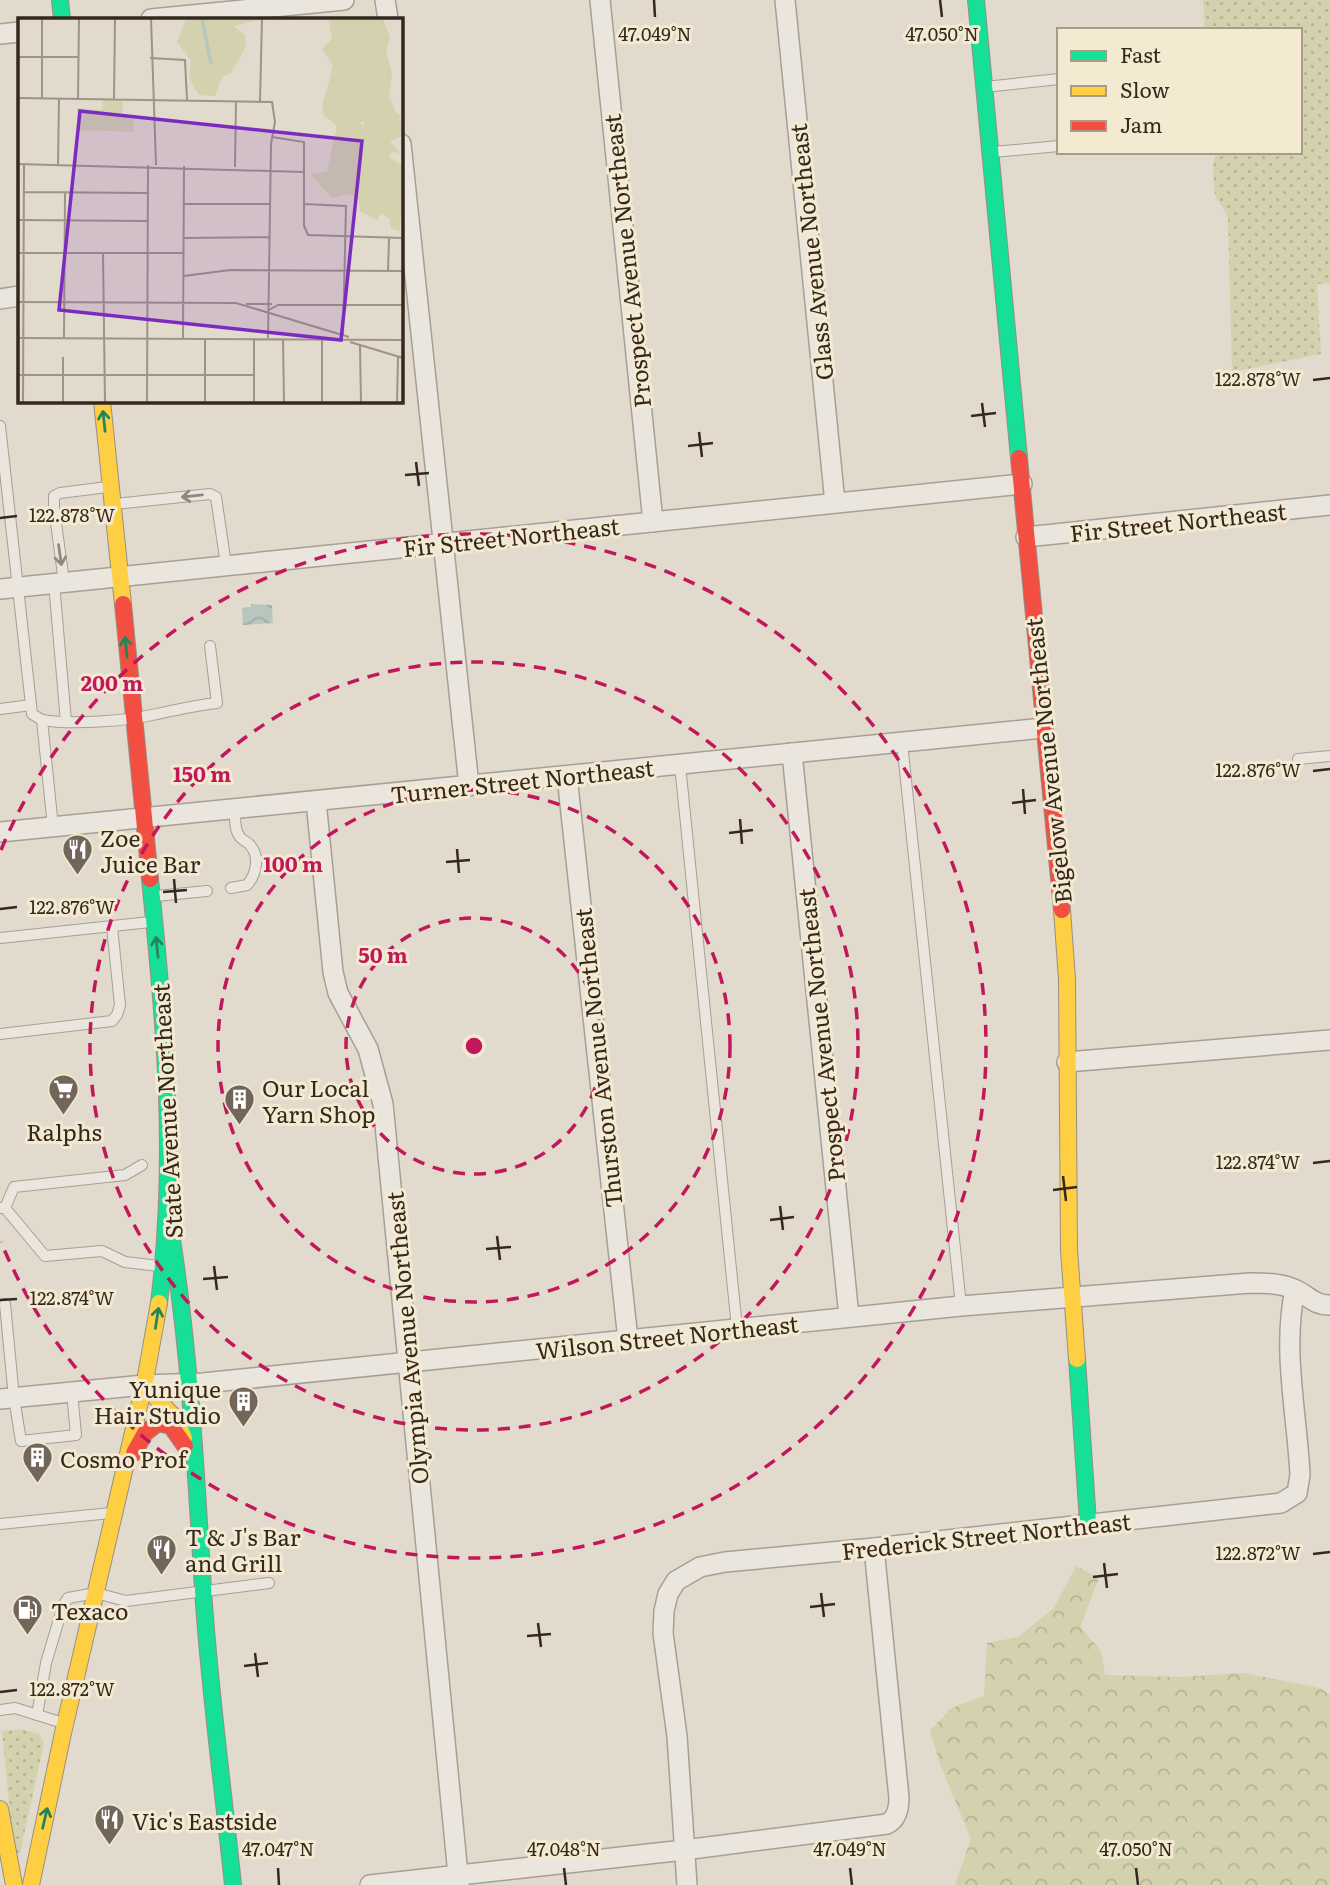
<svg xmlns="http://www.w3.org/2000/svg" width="1330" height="1885" viewBox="0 0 1330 1885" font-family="Literata,serif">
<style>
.forest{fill:url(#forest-crowns)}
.park{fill:url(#park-dots)}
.water{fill:url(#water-waves)}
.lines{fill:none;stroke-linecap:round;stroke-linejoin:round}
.lane-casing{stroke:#a79f95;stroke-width:12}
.street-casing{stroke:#a79f95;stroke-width:22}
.fast-casing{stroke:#978f85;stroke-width:18}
.slow-casing{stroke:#978f85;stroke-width:18}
.jam-casing{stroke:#978f85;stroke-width:18}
.lane{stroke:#eae6dd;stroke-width:10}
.street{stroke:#eae6dd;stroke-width:19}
.fast{stroke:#16e098;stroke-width:16}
.slow{stroke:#ffcf43;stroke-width:16}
.jam{stroke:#f24e42;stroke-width:16}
.oneway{stroke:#26845b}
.oneway2{stroke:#90877e}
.ticks{fill:none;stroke:#36281e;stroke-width:2.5}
.ring{fill:none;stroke:#c2185b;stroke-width:3.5;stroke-dasharray:12 9}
.labels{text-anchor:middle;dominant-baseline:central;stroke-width:6;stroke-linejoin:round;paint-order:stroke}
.street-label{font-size:23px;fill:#36281e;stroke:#f4e9d1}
.poi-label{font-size:23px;fill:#36281e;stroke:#f4e9d1;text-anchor:start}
.inset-river{fill:none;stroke:#b7c7bd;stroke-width:3.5}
.inset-road{fill:none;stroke:#9d9386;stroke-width:2}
.view{fill:#7b2cbf;fill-opacity:0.15;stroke:#7b2cbf;stroke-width:3.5}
.inset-edge{fill:none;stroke:#36281e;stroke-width:3.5}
.ticks-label{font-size:18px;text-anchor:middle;fill:#36281e;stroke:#f4e9d1;stroke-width:6;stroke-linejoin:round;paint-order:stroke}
.centre{fill:#c2185b;stroke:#f4e9d1;stroke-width:3.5}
.ring-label{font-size:21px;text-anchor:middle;font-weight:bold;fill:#c2185b;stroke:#f4e9d1;stroke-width:6;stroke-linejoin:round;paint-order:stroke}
</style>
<defs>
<pattern id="forest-crowns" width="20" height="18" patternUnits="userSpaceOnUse" patternTransform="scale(1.75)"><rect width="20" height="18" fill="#d3d1ae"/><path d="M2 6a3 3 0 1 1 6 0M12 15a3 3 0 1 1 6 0" fill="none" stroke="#b6b395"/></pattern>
<pattern id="park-dots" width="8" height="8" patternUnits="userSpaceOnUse" patternTransform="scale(1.75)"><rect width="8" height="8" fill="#d3d1ae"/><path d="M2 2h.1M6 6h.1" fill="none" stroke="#b6b395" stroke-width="1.8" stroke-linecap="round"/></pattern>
<pattern id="water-waves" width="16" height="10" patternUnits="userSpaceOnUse" patternTransform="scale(1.75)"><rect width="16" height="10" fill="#b7c7bd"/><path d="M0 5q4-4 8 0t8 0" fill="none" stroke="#9eaba2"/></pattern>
</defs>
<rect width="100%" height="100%" fill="#e2dacc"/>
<path class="forest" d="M1076,1566L1099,1578L1080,1627L1101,1651L1105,1675L1180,1677L1244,1673L1320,1688L1330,1695V1885H955L971,1839L940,1764L930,1730L952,1708L984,1696L987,1643L1018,1637L1054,1608Z"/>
<g class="park">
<path d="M1203,0H1330V283L1317,284L1321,354L1232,372L1228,217L1215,195L1213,167L1216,152H1300V30H1205Z"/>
<path d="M23,1729L39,1734L44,1743L20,1853H14L2,1731Z"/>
</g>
<path class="water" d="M251,604L272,605L273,623L243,625L242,608L251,607Z"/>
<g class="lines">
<defs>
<g id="lane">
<path d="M985,87L1059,79"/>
<path d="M993,152L1059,146"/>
<path d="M0,426L32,714L42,720L53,827"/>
<path d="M115,504L210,494L216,497L226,565"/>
<path d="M64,582L54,508V496L60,493L107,487"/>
<path d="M54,583L66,722"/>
<path d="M0,709L31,705"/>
<path d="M42,720C73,725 126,721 157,714C177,710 196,705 217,703L210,646"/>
<path d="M902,742L961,1306"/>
<path d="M1298,759L1330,756"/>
<path d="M680,765L737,1328"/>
<path d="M231,888L247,885C256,875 261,856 249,844C246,841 242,840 240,837C234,830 235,817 235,809"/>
<path d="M156,896L207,891"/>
<path d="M0,938L150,922"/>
<path d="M0,1034L112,1021L117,1015L120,1005L112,927"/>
<path d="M0,1208H5L45,1256L102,1251L125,1262L159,1266"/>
<path d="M5,1208L14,1187L125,1175L142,1165"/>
<path d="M5,1304L14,1398L21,1441L76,1435L72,1392"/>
<path d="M0,1524L111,1513"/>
<path d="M0,1710L15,1708L60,1722"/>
<path d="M37,1715L46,1663L63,1606L68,1598L96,1593L126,1601L269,1583"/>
</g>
<g id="street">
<path d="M385,0L388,19"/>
<path d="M600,0L653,522"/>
<path d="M785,0L835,503"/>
<path d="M151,19L344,0"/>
<path d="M0,34L19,32"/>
<path d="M401,144L469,786"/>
<path d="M0,299L19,296"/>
<path d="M1026,537L1330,505"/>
<path d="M0,589L1022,484"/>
<path d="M792,753L849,1317"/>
<path d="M567,776L628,1340"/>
<path d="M316,801L333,972L338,993L368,1049L383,1104L459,1885"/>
<path d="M0,832L1043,728"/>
<path d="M1067,1062L1330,1040"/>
<path d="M0,1399L144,1385L203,1383L961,1306L1250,1283C1265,1283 1280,1283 1294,1289C1308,1295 1315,1306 1330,1305"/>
<path d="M370,1885L684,1850L887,1824C897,1819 899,1809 899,1798L874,1548"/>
<path d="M687,1885L677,1736L663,1633L664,1611L668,1594L676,1581L700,1567L725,1562L874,1548L1281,1503L1297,1493L1300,1475C1297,1413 1282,1350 1295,1290"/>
</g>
<g id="fast">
<path d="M60,0L62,19"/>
<path d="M976,0L1019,458"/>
<path d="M150,879C165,1024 177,1158 159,1303"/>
<path d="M172,1240C190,1355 196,1473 203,1589C209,1687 223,1787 233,1885"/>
<path d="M1077,1359L1088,1523"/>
</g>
<g id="slow">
<path d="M102,401L123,604"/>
<path d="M1062,910L1067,979L1069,1250L1077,1359"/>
<path d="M144,1385L176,1419L184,1438"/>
<path d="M0,1809L14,1885"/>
<path d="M31,1885L63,1733L145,1381L159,1303"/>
</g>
<g id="jam">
<path d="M1019,458L1062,910"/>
<path d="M123,604L150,879"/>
<path d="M134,1453L145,1433L158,1423L171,1426L185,1446"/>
</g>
</defs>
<use href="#lane" class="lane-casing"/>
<use href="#street" class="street-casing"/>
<use href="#fast" class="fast-casing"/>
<use href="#slow" class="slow-casing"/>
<use href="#jam" class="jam-casing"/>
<use href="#lane" class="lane"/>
<use href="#street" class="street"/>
<use href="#fast" class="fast"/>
<use href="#slow" class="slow"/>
<use href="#jam" class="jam"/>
</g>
<defs><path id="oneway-shaft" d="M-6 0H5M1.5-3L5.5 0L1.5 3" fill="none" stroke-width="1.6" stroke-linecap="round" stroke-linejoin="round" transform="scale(1.75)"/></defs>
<g class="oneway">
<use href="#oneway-shaft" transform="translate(104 421) rotate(-96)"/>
<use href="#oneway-shaft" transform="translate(126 647) rotate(-96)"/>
<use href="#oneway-shaft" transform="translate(157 947) rotate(-96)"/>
<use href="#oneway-shaft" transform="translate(157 1318) rotate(-81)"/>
<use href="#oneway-shaft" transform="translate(45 1818) rotate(-77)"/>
</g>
<g class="oneway2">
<use href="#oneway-shaft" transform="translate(192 496) rotate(174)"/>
<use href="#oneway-shaft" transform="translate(60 555) rotate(82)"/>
</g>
<path class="ticks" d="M654,0L655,17M940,0L942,17M1313,380L1330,378M982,403L985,427M971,416L996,413M699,432L702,457M688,446L713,443M416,462L419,486M405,475L429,473M0,518L17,516M1313,771L1330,769M1023,789L1025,814M1012,803L1036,800M740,819L742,844M729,833L753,830M457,849L459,873M446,862L470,860M174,879L176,903M163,892L187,890M0,909L17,907M1313,1163L1330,1161M1063,1176L1066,1201M1053,1190L1077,1187M780,1206L783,1230M770,1220L794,1217M497,1236L500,1260M486,1249L511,1247M214,1266L217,1290M203,1279L228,1277M0,1300L17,1299M1313,1554L1330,1552M1104,1563L1107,1588M1093,1577L1118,1574M821,1593L824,1617M810,1607L835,1604M538,1623L541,1647M527,1636L551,1634M255,1653L258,1677M244,1666L268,1663M0,1692L17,1690M278,1868L279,1885M564,1868L566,1885M850,1868L852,1885M1136,1868L1138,1885"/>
<g class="ring">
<circle cx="474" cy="1046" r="128"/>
<circle cx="474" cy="1046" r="256"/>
<circle cx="474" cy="1046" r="384"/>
<path d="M1 850A512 512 0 1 1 1 1242"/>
</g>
<defs>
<symbol id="restaurant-pin" viewBox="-11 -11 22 30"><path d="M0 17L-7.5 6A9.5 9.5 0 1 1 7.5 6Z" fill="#72665b" stroke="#f4e9d1"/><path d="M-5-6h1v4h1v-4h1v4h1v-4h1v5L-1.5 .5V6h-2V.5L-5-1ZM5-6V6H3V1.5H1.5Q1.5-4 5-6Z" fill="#fff"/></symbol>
<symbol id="supermarket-pin" viewBox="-11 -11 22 30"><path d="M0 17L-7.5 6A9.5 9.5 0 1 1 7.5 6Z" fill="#72665b" stroke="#f4e9d1"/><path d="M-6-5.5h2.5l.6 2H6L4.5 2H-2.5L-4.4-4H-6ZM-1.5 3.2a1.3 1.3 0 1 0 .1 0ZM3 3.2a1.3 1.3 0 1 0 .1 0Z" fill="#fff"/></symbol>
<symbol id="building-pin" viewBox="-11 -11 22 30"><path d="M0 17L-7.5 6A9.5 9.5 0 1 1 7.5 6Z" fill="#72665b" stroke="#f4e9d1"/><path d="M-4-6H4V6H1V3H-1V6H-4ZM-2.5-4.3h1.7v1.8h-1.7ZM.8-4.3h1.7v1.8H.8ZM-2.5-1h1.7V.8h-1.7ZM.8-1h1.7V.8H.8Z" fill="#fff"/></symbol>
<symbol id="fuel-pin" viewBox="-11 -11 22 30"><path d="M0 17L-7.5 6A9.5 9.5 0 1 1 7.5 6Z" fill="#72665b" stroke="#f4e9d1"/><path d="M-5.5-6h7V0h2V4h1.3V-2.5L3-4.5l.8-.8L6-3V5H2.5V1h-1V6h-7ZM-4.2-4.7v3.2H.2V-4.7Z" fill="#fff"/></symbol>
</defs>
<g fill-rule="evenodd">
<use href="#restaurant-pin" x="60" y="832" width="35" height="47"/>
<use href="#supermarket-pin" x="46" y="1072" width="35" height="47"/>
<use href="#building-pin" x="222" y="1082" width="35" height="47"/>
<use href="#building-pin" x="226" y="1384" width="35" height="47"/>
<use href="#building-pin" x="20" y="1440" width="35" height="47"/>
<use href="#restaurant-pin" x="144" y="1532" width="35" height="47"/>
<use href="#fuel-pin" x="10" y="1592" width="35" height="47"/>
<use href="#restaurant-pin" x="92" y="1802" width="35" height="47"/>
</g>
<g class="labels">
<g class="street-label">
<text transform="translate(810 252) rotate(-96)">Glass Avenue Northeast</text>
<text transform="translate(626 261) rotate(-96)">Prospect Avenue Northeast</text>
<text transform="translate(1178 521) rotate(-6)">Fir Street Northeast</text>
<text transform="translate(511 536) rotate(-6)">Fir Street Northeast</text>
<text transform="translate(1047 761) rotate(-96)">Bigelow Avenue Northeast</text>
<text transform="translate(522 780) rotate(-6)">Turner Street Northeast</text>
<text transform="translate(820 1035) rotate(-96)">Prospect Avenue Northeast</text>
<text transform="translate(597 1058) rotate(-96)">Thurston Avenue Northeast</text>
<text transform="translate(166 1111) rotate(-93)">State Avenue Northeast</text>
<text transform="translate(667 1336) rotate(-6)">Wilson Street Northeast</text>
<text transform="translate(406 1338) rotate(-95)">Olympia Avenue Northeast</text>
<text transform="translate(986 1535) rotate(-6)">Frederick Street Northeast</text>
</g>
<g class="poi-label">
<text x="100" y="837">Zoe<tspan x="100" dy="26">Juice Bar</tspan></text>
<text x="262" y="1087">Our Local<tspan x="262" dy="26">Yarn Shop</tspan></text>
<text x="64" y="1131" text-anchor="middle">Ralphs</text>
<text x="221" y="1388" text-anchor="end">Yunique<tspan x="221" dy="26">Hair Studio</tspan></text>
<text x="60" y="1458">Cosmo Prof</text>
<text x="185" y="1536">T &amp; J's Bar<tspan x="185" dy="26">and Grill</tspan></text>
<text x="51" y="1610">Texaco</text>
<text x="132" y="1820">Vic's Eastside</text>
</g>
</g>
<g transform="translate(18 18)">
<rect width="385" height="385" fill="#e2dacc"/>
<path d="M168,1L239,2L215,8L227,17L228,28L213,55L204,59L197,78L181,77L171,60L173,42L159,24ZM324,63H329L338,82L332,88H323L350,112L353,97H360L361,105L371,88L382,98L385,117L372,124L383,135L373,134L371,139L385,148L382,213L373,211L372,201L364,195L359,202L342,193L340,180L332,176L314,180L292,156L309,153L319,108L306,97L304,87L311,64L317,72Z" fill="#d3d1ae"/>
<path d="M310,0H365L372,20L368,32L374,57L371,79L378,93L371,89L361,107L360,97H353L350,112H346V104L332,103L326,96L323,88H332L338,82L329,63L317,72L311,64L315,47L304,31L314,21Z" fill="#d3d1ae"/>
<path d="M85,82H105L104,99L115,100L116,114L59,112V90L84,92Z" fill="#d3d1ae"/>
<path class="inset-river" d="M184,0L193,46"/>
<path class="inset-road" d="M133,0L138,147M0,39H60M132,40L167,42L169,82M0,80L254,84L257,104L253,126L250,320M24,80V0M60,81L61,0M96,81L97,0M242,83L244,0M254,119L286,124V208L290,217L385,220M0,146L286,154M40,146L41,81M217,149L218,83M6,174L129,175M166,186H251M286,186L328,188L325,318M0,202L129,203M166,220L251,219M0,235H166M85,235L87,385M370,254L371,220M166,258L212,252L385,253M0,284L218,285L331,319M228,286H254M251,292L260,287H385M0,320L385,322M46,320L47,175M165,320L166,148M236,321V385M265,321L266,385M332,324L385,340M342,328L343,385M45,339V385M0,357H236M5,385L6,146M129,385L130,147M187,385V321M304,385V322M379,385L380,339"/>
<path class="view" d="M62,93L344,123L323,322L41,292Z"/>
<rect width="385" height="385" class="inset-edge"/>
</g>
<g class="ticks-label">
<text x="655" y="41">47.049°N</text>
<text x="942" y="41">47.050°N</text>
<text x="1258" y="386">122.878°W</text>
<text x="72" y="522">122.878°W</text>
<text x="1258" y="777">122.876°W</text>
<text x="72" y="914">122.876°W</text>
<text x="1258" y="1169">122.874°W</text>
<text x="72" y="1305">122.874°W</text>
<text x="1258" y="1560">122.872°W</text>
<text x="72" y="1696">122.872°W</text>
<text x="278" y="1856">47.047°N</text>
<text x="564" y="1856">47.048°N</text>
<text x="850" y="1856">47.049°N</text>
<text x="1136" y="1856">47.050°N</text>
</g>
<circle cx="474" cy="1046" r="10" class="centre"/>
<g class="ring-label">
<text x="112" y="691">200 m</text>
<text x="202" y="782">150 m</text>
<text x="293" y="872">100 m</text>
<text x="383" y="963">50 m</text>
</g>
<rect x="1057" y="28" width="245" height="126" fill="#f4e9d1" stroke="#a89c89" stroke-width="2"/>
<rect x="1071" y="51" width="35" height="10" fill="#16e098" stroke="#a89c89" stroke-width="2"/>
<text x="1120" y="63" font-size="21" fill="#36281e">Fast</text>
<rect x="1071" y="86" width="35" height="10" fill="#ffcf43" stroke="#a89c89" stroke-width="2"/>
<text x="1120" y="98" font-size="21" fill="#36281e">Slow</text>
<rect x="1071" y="121" width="35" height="10" fill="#f24e42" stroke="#a89c89" stroke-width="2"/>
<text x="1120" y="133" font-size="21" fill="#36281e">Jam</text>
</svg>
